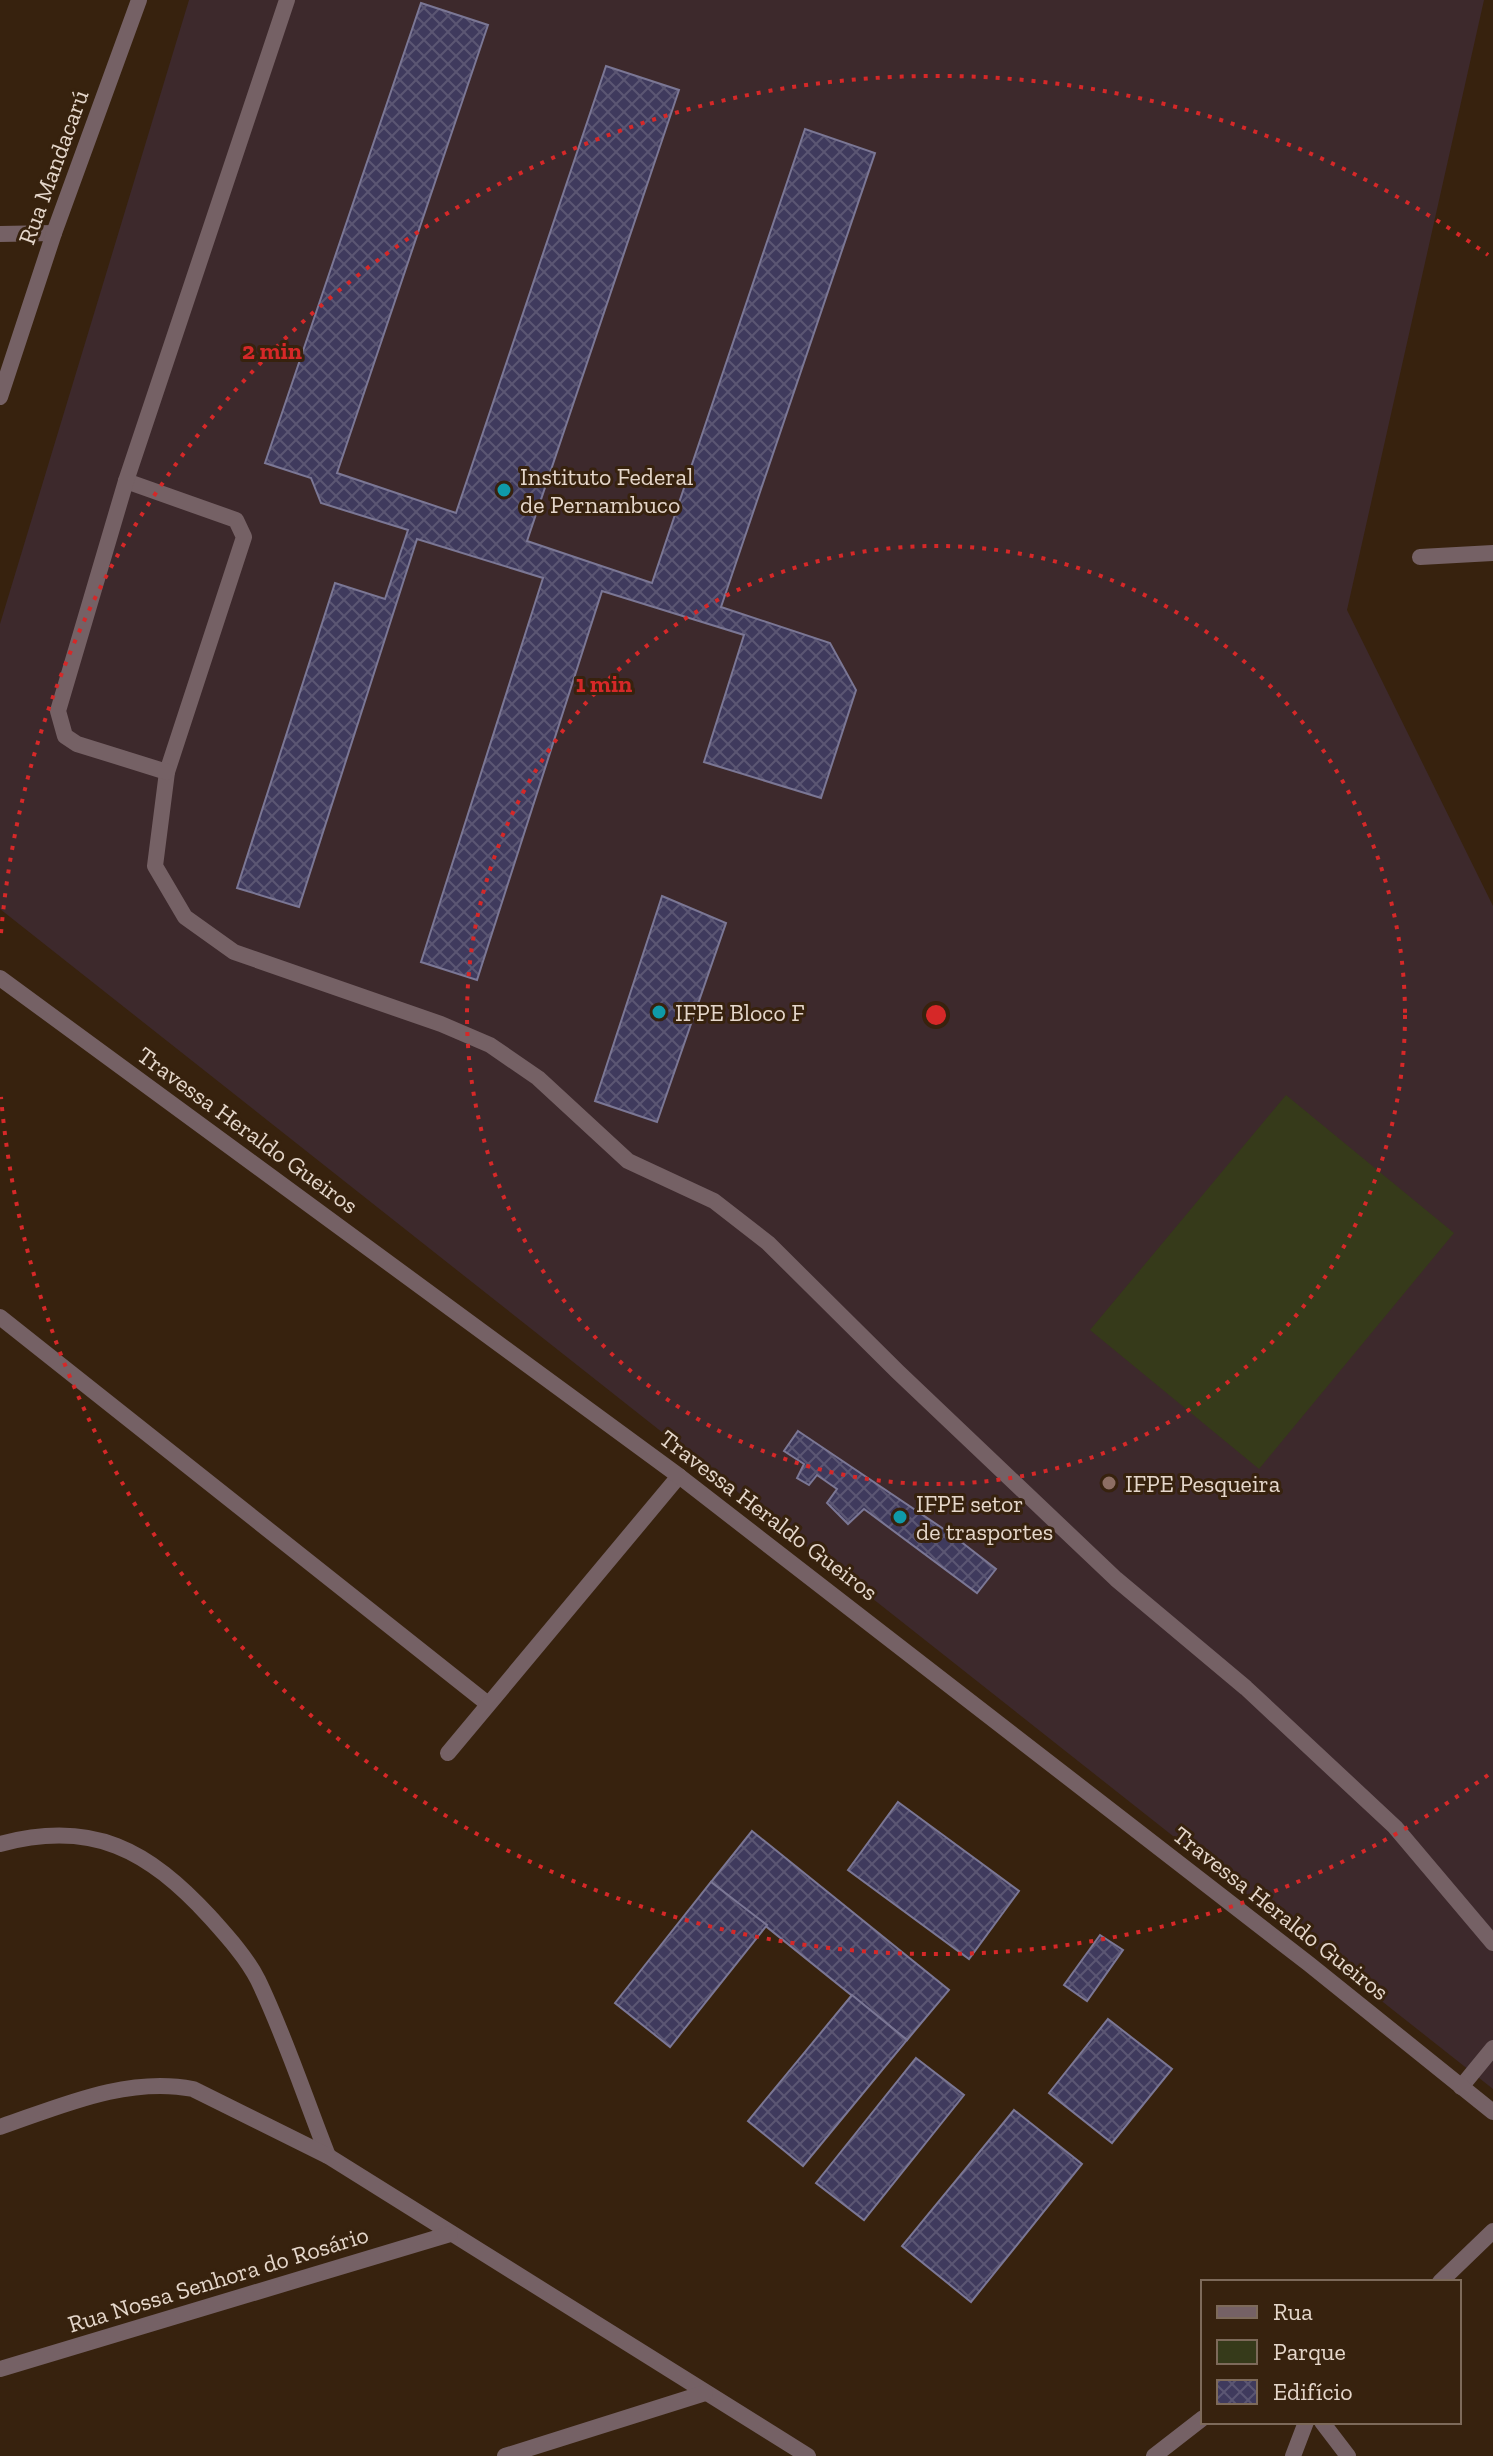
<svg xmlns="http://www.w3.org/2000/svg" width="1493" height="2456" viewBox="0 0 1493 2456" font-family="'Zilla Slab',serif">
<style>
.education{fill:#3d292c}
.green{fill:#363a1a}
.building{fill:url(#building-cross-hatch);stroke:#7b7795;stroke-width:2}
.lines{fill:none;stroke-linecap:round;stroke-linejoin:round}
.service{stroke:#756165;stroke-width:16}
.minor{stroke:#756165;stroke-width:16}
.tertiary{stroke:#756165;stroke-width:16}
.ring{fill:none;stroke:#d62828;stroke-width:4;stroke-dasharray:4 8}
.culture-dot{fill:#0f9aa8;stroke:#37220e;stroke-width:3}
.education-dot{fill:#8d6e63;stroke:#37220e;stroke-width:3}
.labels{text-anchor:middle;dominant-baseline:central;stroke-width:6;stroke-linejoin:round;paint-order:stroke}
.street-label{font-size:24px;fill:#e5d7cb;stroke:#37220e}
.poi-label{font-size:24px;fill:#e5d7cb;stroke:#37220e;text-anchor:start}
.centre{fill:#d62828;stroke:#37220e;stroke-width:4}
.ring-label{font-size:24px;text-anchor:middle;font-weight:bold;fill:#d62828;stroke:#37220e;stroke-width:6;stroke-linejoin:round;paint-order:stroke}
</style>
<defs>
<pattern id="building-cross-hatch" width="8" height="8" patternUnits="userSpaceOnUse" patternTransform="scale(2)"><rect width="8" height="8" fill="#3f3a5d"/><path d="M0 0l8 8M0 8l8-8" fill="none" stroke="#5b5673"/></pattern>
</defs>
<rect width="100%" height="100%" fill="#37220e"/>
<path class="education" d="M189,0H1484L1347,610L1493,906V2089L0,909V624Z"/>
<path class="green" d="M1286,1095L1454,1233L1259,1469L1090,1330Z"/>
<g class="building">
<path d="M421,3L488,25L337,473L456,513L606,66L679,90L527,541L652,583L805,129L875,153L721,607L830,643L856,690L821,798L704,762L744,635L602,591L477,980L421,962L543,578L417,539L299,907L237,888L335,583L385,599L408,530L321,503L311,478L265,463Z"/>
<path d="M662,896L726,923L657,1122L595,1101Z"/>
<path d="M798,1431L951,1534L996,1569L977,1593L864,1509L848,1524L827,1503L837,1489L817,1475L809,1485L797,1478L804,1464L784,1451Z"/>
<path d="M898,1802L1019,1891L969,1959L848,1870Z"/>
<path d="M752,1831L949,1990L907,2040L711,1882Z"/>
<path d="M711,1882L767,1925L670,2047L615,2003Z"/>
<path d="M1100,1935L1123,1950L1087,2001L1064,1985Z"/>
<path d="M852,1995L907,2040L803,2166L748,2121Z"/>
<path d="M1108,2019L1172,2069L1112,2143L1049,2093Z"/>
<path d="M916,2058L964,2095L864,2220L816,2183Z"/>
<path d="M1014,2110L1082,2164L971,2302L902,2246Z"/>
</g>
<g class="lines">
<g class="service">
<path d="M126,481L236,520L244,537L167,772L155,866L185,917L234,952L441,1024L490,1045L538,1078L628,1161L714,1201L768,1243L898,1372L1116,1579L1246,1688L1395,1827L1493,1943"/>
<path d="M167,772L77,744L65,736L58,711L126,481L287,0"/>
<path d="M1461,2087L1493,2048"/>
</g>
<g class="minor">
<path d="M0,234L54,233"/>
<path d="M1420,557L1493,553"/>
<path d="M0,1317L488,1704"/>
<path d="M448,1753L679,1476"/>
<path d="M0,1844C93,1819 148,1850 210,1917C227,1936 247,1958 258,1980C285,2036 305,2098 328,2156"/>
<path d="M0,2127C61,2106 128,2076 193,2089L328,2156L808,2456"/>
<path d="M1440,2282L1493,2231"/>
<path d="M0,2369L450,2234"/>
<path d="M1322,2422L1348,2456"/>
<path d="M505,2456L705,2393"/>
<path d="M1154,2456L1203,2418"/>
<path d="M1293,2456L1306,2422"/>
</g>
<g class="tertiary">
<path d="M0,397L54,233L139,0"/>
<path d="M0,978L679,1476L1309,1964L1493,2112"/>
</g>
</g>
<g class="ring">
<circle cx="936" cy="1015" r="469"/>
<path d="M1488 1775A939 939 0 0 1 1 1097M1 933A939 939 0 0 1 1488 255"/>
</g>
<g class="culture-dot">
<circle cx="504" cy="490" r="8"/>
<circle cx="659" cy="1012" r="8"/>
<circle cx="900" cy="1517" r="8"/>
</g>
<circle class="education-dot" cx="1109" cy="1483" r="8"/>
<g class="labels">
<g class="street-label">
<text transform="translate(53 167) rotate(-70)">Rua Mandacarú</text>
<text transform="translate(248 1130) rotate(36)">Travessa Heraldo Gueiros</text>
<text transform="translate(769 1515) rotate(37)">Travessa Heraldo Gueiros</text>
<text transform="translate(1281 1913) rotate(38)">Travessa Heraldo Gueiros</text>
<text transform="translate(218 2279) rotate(-17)">Rua Nossa Senhora do Rosário</text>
</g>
<g class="poi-label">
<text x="520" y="476">Instituto Federal<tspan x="520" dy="28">de Pernambuco</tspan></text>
<text x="675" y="1012">IFPE Bloco F</text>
<text x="1125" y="1483">IFPE Pesqueira</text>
<text x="916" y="1503">IFPE setor<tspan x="916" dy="28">de trasportes</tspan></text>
</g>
</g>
<circle cx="936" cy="1015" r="12" class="centre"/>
<g class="ring-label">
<text x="272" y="359">2 min</text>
<text x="604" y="692">1 min</text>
</g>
<rect x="1201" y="2280" width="260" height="144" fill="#37220e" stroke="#7d6a5a" stroke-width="2"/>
<rect x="1217" y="2306" width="40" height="12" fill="#756165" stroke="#7d6a5a" stroke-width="2"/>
<text x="1273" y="2320" font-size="24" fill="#e5d7cb">Rua</text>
<rect x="1217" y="2340" width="40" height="24" fill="#363a1a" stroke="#7d6a5a" stroke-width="2"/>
<text x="1273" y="2360" font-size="24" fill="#e5d7cb">Parque</text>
<rect x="1217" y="2380" width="40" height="24" fill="url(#building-cross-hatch)" stroke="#7d6a5a" stroke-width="2"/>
<text x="1273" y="2400" font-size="24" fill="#e5d7cb">Edifício</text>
</svg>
